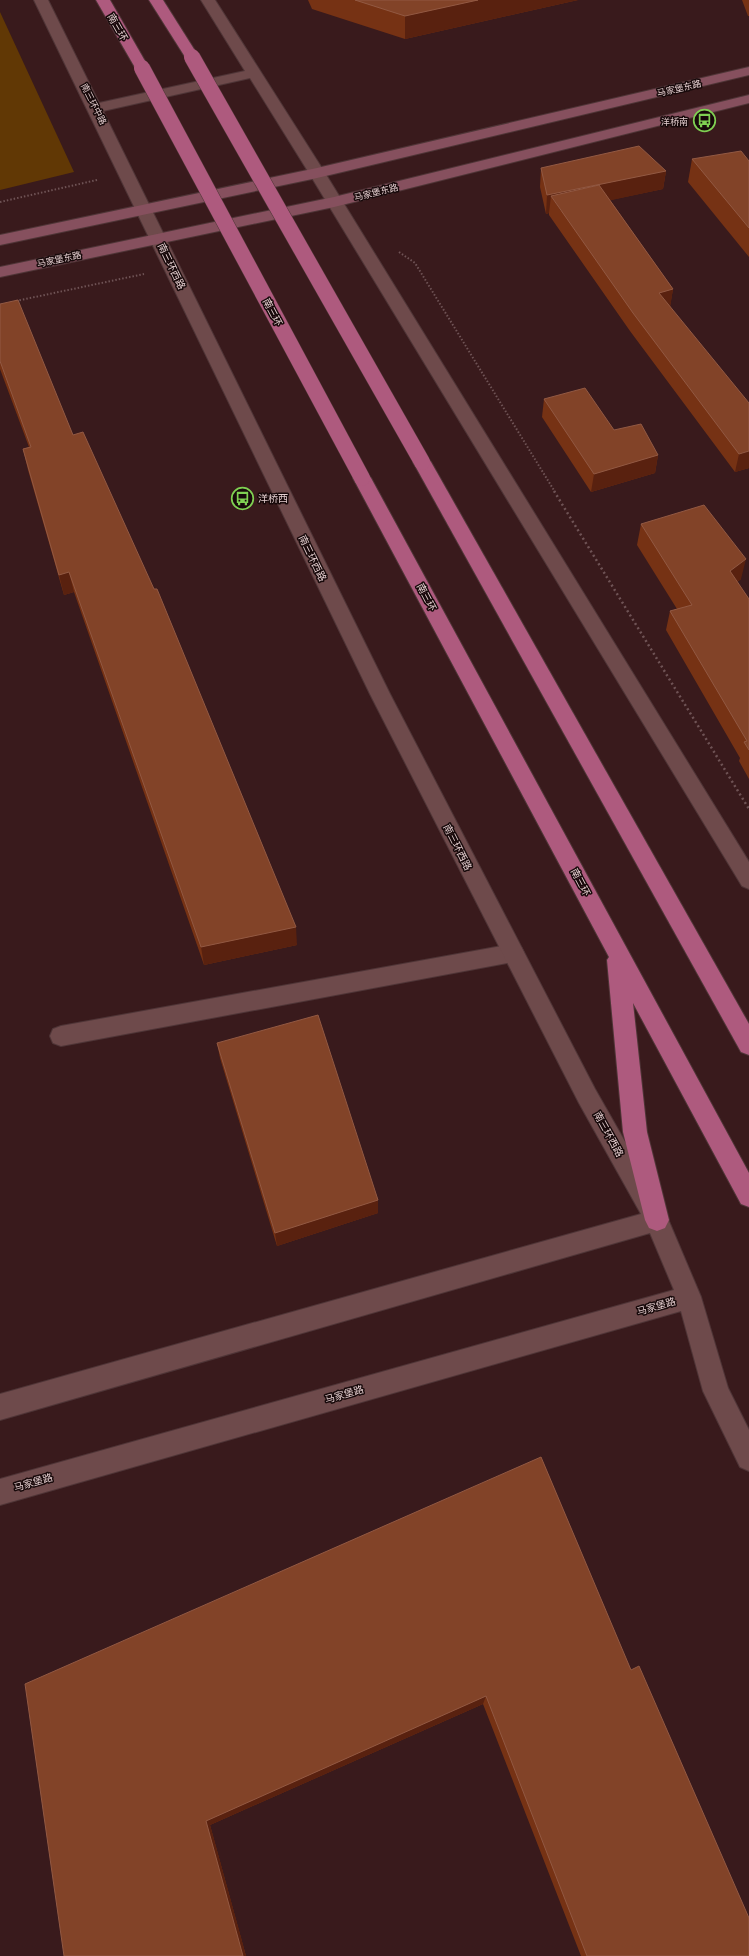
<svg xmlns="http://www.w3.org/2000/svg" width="749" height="1956" viewBox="0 0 749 1956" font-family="Commissioner,'Noto Sans SC',sans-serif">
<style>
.green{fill:#613805}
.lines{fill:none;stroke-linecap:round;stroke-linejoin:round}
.minor-casing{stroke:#4f3537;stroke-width:2}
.tertiary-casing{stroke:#4f3537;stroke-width:2}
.secondary-casing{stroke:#4f3537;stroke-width:2}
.trunk-casing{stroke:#4f3537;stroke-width:2}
.path-far1{stroke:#6f5355;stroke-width:2;stroke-dasharray:1.5 2;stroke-linecap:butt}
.path{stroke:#6f5355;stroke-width:2.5;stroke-dasharray:2 3;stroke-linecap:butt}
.minor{fill:#6e4a4b;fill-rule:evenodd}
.tertiary{fill:#6e4a4b;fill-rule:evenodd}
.secondary{fill:#86505e;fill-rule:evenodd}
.trunk{fill:#ae5a7e;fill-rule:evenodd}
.trunk-bridge-casing{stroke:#4f3537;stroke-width:17;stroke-linecap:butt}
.trunk-bridge{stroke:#ae5a7e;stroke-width:16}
.wall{fill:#763214}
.shaded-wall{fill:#59210f}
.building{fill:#824328;stroke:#925943}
.labels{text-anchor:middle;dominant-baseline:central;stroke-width:3;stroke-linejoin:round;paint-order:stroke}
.far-street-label{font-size:9px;fill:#e5cfd0;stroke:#17090a}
.far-poi-label{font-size:9px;fill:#e5cfd0;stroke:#17090a;text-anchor:end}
.street-label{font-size:10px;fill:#e5cfd0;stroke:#17090a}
.poi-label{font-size:10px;fill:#e5cfd0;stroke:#17090a;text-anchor:start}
</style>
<rect width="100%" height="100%" fill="#391a1c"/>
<path class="green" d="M0,12L74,172L0,190Z"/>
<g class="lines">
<defs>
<path id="minor" d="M513,944L521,947L524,953L521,959L513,962L61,1046L53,1043L50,1036L53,1029L61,1026Z"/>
<path id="tertiary" d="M34,0H48L99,103L245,71L201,0H215L325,173L749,862V889L742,886L309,173L250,78L103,111L390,694L595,1089L665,1212L701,1297L728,1388L749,1430V1471L740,1467L703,1391L681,1311L0,1505V1479L674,1290L650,1233L0,1420V1394L641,1214L579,1103L370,694Z"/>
<g id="secondary">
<path d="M749,67V75L317,178L0,245V235L317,168Z"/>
<path d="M749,95V103L334,207L0,277V267L334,197Z"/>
</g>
<g id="trunk">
<path d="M96,0H110L149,68L147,71H137Z"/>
<path d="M149,0H163L199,57L197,60H187Z"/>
<path d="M422,456L428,458L431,462L749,1024V1055L741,1052L413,462L416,458Z"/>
<path d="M362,472L368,474L371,478L749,1173V1207L741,1204L633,1003L647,1132L669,1220L665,1228L657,1231L649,1228L645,1220L623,1132L607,960L609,957L353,478L356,474Z"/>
</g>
</defs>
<use href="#minor" class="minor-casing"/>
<use href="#tertiary" class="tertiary-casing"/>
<use href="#secondary" class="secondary-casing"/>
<use href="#trunk" class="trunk-casing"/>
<g class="path-far1">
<path d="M0,202L97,180"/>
<path d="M399,252L415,263L555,492"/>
<path d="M16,301L144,274"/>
</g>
<path class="path" d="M554,491L749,809"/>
<use href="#minor" class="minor"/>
<use href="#tertiary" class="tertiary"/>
<use href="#secondary" class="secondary"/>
<use href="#trunk" class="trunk"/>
<defs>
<g id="trunk-bridge">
<path d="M192,57L422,462"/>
<path d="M142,68L362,478"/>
</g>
</defs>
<use href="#trunk-bridge" class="trunk-bridge-casing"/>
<use href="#trunk-bridge" class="trunk-bridge"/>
</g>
<g class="wall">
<path d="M308,0H578L405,39L312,9Z"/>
<path d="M742,0H749V16H748Z"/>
<path d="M692,159L749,161V257L688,182Z"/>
<path d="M541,168L666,171L663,189L610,200L673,289L670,306L749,468L735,472L630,331L549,215V213L546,214L540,187Z"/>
<path d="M0,304L73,435L297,945L204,965L74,592L64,595L28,470L23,449L29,447L0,369Z"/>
<path d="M544,399L614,430L658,455L655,473L591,492L542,417Z"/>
<path d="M641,524L741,579L737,582L749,599V779L739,761L740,758L666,630L670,611L677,609L637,545Z"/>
<path d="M217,1043L378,1200V1213L277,1246L220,1058Z"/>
<path d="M541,1457L749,1956H581L483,1704L210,1825L246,1956H64Z"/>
</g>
<g class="shaded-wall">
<path d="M478,0H578L405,39V16Z"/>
<path d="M666,171L663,189L561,211L551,196L549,213L546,214L547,195Z"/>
<path d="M673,289L670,308L659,293Z"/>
<path d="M749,451V468L735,472L739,454Z"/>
<path d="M658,455L655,473L591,492L594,474Z"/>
<path d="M746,559L741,579L725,591L730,571Z"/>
<path d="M69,572L74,592L64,595L59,575Z"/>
<path d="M296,927L297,945L204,965L201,947Z"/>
<path d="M378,1200V1213L277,1246L275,1233Z"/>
<path d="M486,1696L483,1704L210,1825L246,1956H243L206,1821Z"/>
</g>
<g class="building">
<path d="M355,0H478L405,16Z"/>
<path d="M639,146L666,171L547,195L541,168Z"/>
<path d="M741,151L749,161V228L692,159Z"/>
<path d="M599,185L673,289L659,293L749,403V451L739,454L633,313L551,196Z"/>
<path d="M18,300L73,435L83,432L154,589H157L296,927L201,947L69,572L59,575L23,449L31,447L0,361V304Z"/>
<path d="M585,388L614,430L641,424L658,455L594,474L544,399Z"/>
<path d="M704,505L746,559L730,571L749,599V750L744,742L747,741L670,611L692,605L641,524Z"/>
<path d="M318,1015L378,1200L275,1233L217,1043Z"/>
<path d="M541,1457L631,1670L639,1666L749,1918V1956H587L486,1696L206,1821L243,1956H64L25,1684Z"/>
</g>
<defs>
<symbol id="bus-ring" viewBox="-11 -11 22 22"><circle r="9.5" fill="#17090a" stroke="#7fd052" stroke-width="1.5"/><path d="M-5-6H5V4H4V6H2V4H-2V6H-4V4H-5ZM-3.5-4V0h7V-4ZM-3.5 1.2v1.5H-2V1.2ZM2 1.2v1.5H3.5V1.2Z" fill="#7fd052"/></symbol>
</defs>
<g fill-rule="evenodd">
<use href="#bus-ring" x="692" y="108" width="25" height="25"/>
<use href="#bus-ring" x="230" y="486" width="25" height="25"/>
</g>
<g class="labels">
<g class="far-street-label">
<text transform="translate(679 88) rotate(-13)">马家堡东路</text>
<text transform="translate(94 104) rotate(63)">南三环中路</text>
<text transform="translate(376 192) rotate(-14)">马家堡东路</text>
<text transform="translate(59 259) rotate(-12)">马家堡东路</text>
</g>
<g class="far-poi-label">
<text x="688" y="121">洋桥南</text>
</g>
<g class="street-label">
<text transform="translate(118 27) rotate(60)">南三环</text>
<text transform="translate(172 266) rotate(64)">南三环西路</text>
<text transform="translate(273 312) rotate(62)">南三环</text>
<text transform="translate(313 558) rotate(64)">南三环西路</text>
<text transform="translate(427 597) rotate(62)">南三环</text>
<text transform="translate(458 847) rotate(63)">南三环西路</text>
<text transform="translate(581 882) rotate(62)">南三环</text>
<text transform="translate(609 1134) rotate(61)">南三环西路</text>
<text transform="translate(656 1306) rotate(-16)">马家堡路</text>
<text transform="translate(344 1394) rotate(-16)">马家堡路</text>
<text transform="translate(33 1482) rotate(-16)">马家堡路</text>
</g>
<g class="poi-label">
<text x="258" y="498">洋桥西</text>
</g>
</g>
</svg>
